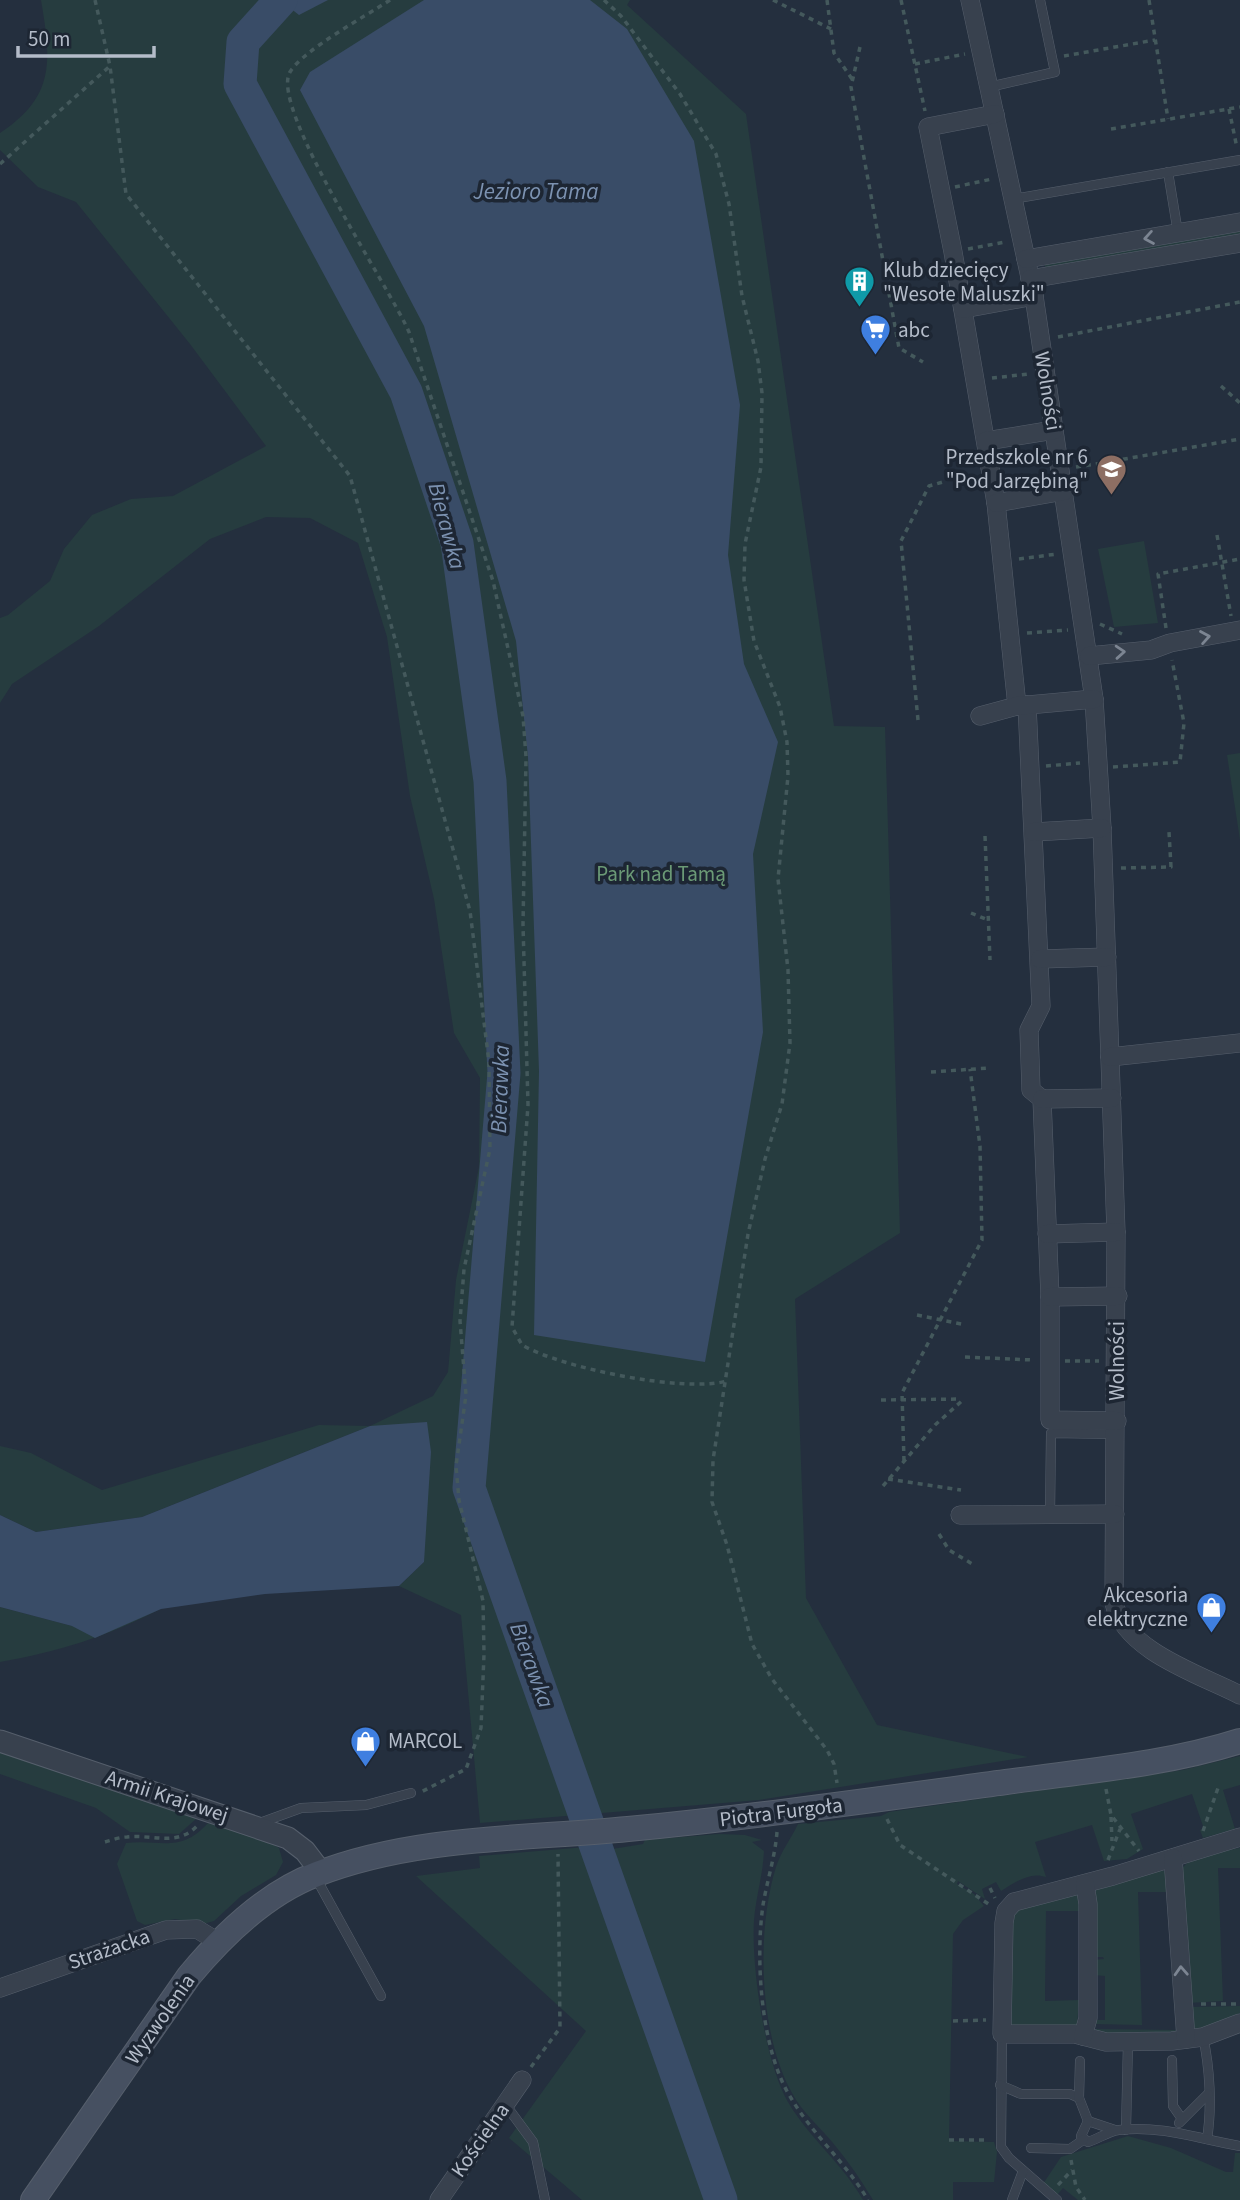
<svg xmlns="http://www.w3.org/2000/svg" width="1240" height="2200" viewBox="0 0 1240 2200" font-family="'Source Sans 3',sans-serif">
<style>
.green{fill:#263c3f}
.water{fill:#394c67}
.lines{fill:none;stroke-linecap:round;stroke-linejoin:round}
.river{stroke:#394c67;stroke-width:33}
.service-casing{stroke:#565f6c;stroke-width:10}
.minor-casing{stroke:#565f6c;stroke-width:19}
.tertiary-casing{stroke:#565f6c;stroke-width:23}
.secondary-casing{stroke:#565f6c;stroke-width:26}
.path{stroke:#44595c;stroke-width:3.5;stroke-dasharray:5 5;stroke-linecap:butt}
.service{stroke:#38414e;stroke-width:9}
.minor{stroke:#38414e;stroke-width:18}
.tertiary{stroke:#38414e;stroke-width:21}
.secondary{stroke:#465061;stroke-width:24}
.oneway{stroke:#7c8592}
.labels{text-anchor:middle;dominant-baseline:central;stroke-width:7;stroke-linejoin:round;paint-order:stroke}
.poi-label{font-size:21px;fill:#b4bcc9;stroke:#1d2633;text-anchor:start}
.street-label{font-size:21px;fill:#b4bcc9;stroke:#1d2633}
.park-label{font-size:21px;fill:#6b9a76;stroke:#1d2633}
.water-label{font-size:23px;font-style:italic;fill:#7c92b1;stroke:#1d2633}
</style>
<rect width="100%" height="100%" fill="#242f3e"/>
<g class="green">
<path d="M41,0H630L627,5L746,114L834,726L885,727L900,1233L795,1299L806,1598L877,1725L1028,1757L759,1800L480,1823L461,1615L399,1586L424,1562L370,1426L142,1517L36,1532L0,1515V1446L31,1453L102,1490L319,1425L370,1426L433,1396L448,1372L456,1280L479,1167L480,1078L454,1033L434,899L410,796L387,637L358,543L310,518L266,517L210,539L99,626L12,684L0,703V618L8,615L50,581L64,549L92,515L131,499L173,496L266,446L190,344L76,202L38,187L0,150V133C56,96 51,60 41,0Z"/>
<path d="M1240,228V237L1047,270L1045,267V263Z"/>
<path d="M1144,541L1158,623L1114,627L1098,549Z"/>
<path d="M1240,753V840L1227,755Z"/>
<path d="M0,1607L72,1626L160,1609C109,1636 57,1652 0,1662Z"/>
<path d="M0,1752L197,1818L179,1834L130,1832L96,1808L0,1774Z"/>
<path d="M1240,1756V1785L1223,1790L1235,1829L1203,1838L1200,1830L1204,1829L1192,1794L1131,1814L1143,1849L1127,1859L1104,1861L1092,1825L1035,1842L1046,1877C1030,1871 1014,1883 1001,1891L996,1882L982,1889L985,1899L958,1881L957,1884L974,1894L984,1906L963,1920L953,1934L949,2141L994,2142L997,2152L994,2182H953V2200H873C861,2180 848,2161 833,2143C819,2126 802,2112 792,2093C759,2034 756,1931 776,1867C781,1851 791,1839 798,1824L881,1816L889,1812L1183,1770Z"/>
<path d="M208,1823L264,1839L279,1848L283,1862L276,1875L241,1896L214,1921L203,1924L175,1919L145,1925L137,1921L117,1864L126,1843C161,1839 180,1854 208,1823Z"/>
<path d="M719,1834L745,1835L762,1840L752,1842L764,1851C763,1875 756,1896 754,1920C751,1967 765,2062 788,2102C809,2138 843,2164 863,2200H728L606,1850L643,1844L645,1840Z"/>
<path d="M586,1847L705,2182L711,2200H582L509,2138L586,2031L416,1876L480,1868L479,1856Z"/>
<path d="M1240,1848V1868H1218L1223,2001L1188,2003L1181,1870C1191,1854 1223,1851 1240,1848Z"/>
<path d="M1161,1870L1168,1873V1892H1138L1142,2025L1092,2024V2020H1105V1976L1093,1975V1960L1104,1959L1103,1957H1092L1094,1893L1098,1888Z"/>
<path d="M1074,1892L1078,1895L1079,1911H1046L1045,1994V2001L1079,2000L1077,2026L1015,2027L1011,2024L1008,1925L1017,1908Z"/>
<path d="M1240,2006V2013L1197,2031L1191,2026L1188,2007Z"/>
<path d="M1093,2029L1179,2030L1172,2035L1109,2038Z"/>
<path d="M1128,2136L1171,2148L1226,2172H1233L1235,2153H1240V2200H1078L1063,2188L1057,2195L1043,2184L1061,2157Z"/>
</g>
<g class="water">
<path d="M280,0H328L299,15Z"/>
<path d="M424,0H590L627,29L694,141L740,405L728,555L744,664L778,742L753,854L763,1032L705,1362L534,1335L539,1071L528,757L516,641L424,326L300,90L310,72Z"/>
<path d="M427,1422L431,1452L424,1562L399,1586L265,1594L161,1609L95,1638L72,1626L0,1607V1515L36,1532L142,1517L370,1426Z"/>
</g>
<g class="lines">
<path class="river" d="M281,0L243,42L240,84L406,392L457,543L490,781L504,1073L469,1488L721,2200"/>
<defs>
<g id="service">
<path d="M989,87L1055,72L1040,0"/>
<path d="M1168,172L1178,233"/>
<path d="M1013,199L1240,160"/>
<path d="M1050,1516L1051,1433L1116,1434"/>
<path d="M257,1824L301,1808L366,1805L411,1793"/>
<path d="M316,1878L381,1996"/>
<path d="M1002,2034L1001,2147L1009,2158L1057,2200"/>
<path d="M1203,2037C1210,2068 1212,2108 1207,2139"/>
<path d="M1172,2060L1173,2106L1182,2119"/>
<path d="M1000,2085L1021,2094H1070L1079,2098L1088,2121L1115,2130"/>
<path d="M1079,2098L1080,2061"/>
<path d="M505,2104L533,2142L545,2200"/>
<path d="M1088,2121L1081,2136L1088,2142C1098,2139 1109,2131 1119,2130C1161,2125 1199,2139 1240,2146"/>
<path d="M1179,2123L1208,2094"/>
<path d="M1126,2130L1128,2042"/>
<path d="M1031,2148L1070,2149L1083,2140"/>
<path d="M1012,2200L1023,2171"/>
</g>
<g id="minor">
<path d="M970,0L1034,296L1094,699L1102,828L1116,1232L1114,1603C1125,1651 1199,1674 1240,1695"/>
<path d="M995,114L928,127L953,252L996,503L1017,706"/>
<path d="M1026,259L1240,222"/>
<path d="M1030,279L1240,243"/>
<path d="M963,309L1034,296"/>
<path d="M986,441L1054,430"/>
<path d="M996,503L1064,491"/>
<path d="M1089,656L1151,650L1170,643L1240,630"/>
<path d="M1027,705L1041,1006L1029,1030L1031,1090L1042,1099L1050,1297V1420L1117,1421"/>
<path d="M980,716L1017,706L1094,699"/>
<path d="M1034,832L1102,828"/>
<path d="M1040,959L1107,957"/>
<path d="M1110,1057L1240,1043"/>
<path d="M1042,1099L1112,1098"/>
<path d="M1047,1234L1116,1232"/>
<path d="M1050,1297L1118,1296"/>
<path d="M960,1515L1115,1514"/>
<path d="M1240,1837L1113,1876L1014,1902L1006,1911L1004,1923L1002,2034H1075L1106,2042L1172,2041L1203,2037L1240,2023"/>
<path d="M1173,1858L1186,2039"/>
<path d="M0,1988L166,1930L197,1929L218,1942"/>
<path d="M1083,2036L1088,2018V1904L1085,1884"/>
<path d="M439,2200L522,2080"/>
</g>
<path id="tertiary" d="M0,1741L288,1838L305,1851L321,1872"/>
<path id="secondary" d="M33,2200L189,1976C223,1935 266,1893 317,1874C415,1836 525,1839 628,1829C754,1817 880,1799 1006,1782C1084,1771 1165,1765 1240,1741"/>
</defs>
<use href="#service" class="service-casing"/>
<use href="#minor" class="minor-casing"/>
<use href="#tertiary" class="tertiary-casing"/>
<use href="#secondary" class="secondary-casing"/>
<g class="path">
<path d="M95,0L110,66"/>
<path d="M390,0C366,16 303,50 290,72C269,107 390,288 409,332L493,581L523,716L526,757L523,925L528,1105L512,1327L522,1345C562,1368 683,1393 727,1381"/>
<path d="M604,0L621,16L680,94L716,154L729,204L742,296L758,361L762,393L761,467L745,544L744,580L754,641L780,707L787,742L788,776L778,879L788,970L790,1043L782,1104L765,1159L748,1234L713,1460L712,1502L727,1545L752,1644L772,1679L827,1750L834,1764L837,1783"/>
<path d="M773,0L831,29"/>
<path d="M827,0L834,53L852,79"/>
<path d="M901,0L925,111"/>
<path d="M1149,0L1168,119"/>
<path d="M860,47L851,87L899,348L923,362"/>
<path d="M1064,56L1155,40"/>
<path d="M915,64L965,54"/>
<path d="M1229,109L1237,148"/>
<path d="M1111,129L1240,107"/>
<path d="M0,164L110,66L126,194L350,476L470,911L489,1062L490,1149L464,1269L460,1321L466,1395L456,1466L459,1500L483,1601L484,1654L481,1728L466,1769L421,1792"/>
<path d="M955,187L992,179"/>
<path d="M968,249L1005,242"/>
<path d="M1058,337L1240,302"/>
<path d="M992,378L1029,374"/>
<path d="M1221,386L1240,403"/>
<path d="M1113,461L1240,439"/>
<path d="M1076,467L1102,463"/>
<path d="M1217,535L1231,616"/>
<path d="M1019,559L1057,554"/>
<path d="M1100,624L1122,634"/>
<path d="M1166,628L1158,574L1240,559"/>
<path d="M1027,633L1068,630"/>
<path d="M918,720L901,541L929,486L943,482"/>
<path d="M1046,766L1080,763"/>
<path d="M1113,767L1180,762L1184,723L1172,660"/>
<path d="M985,836L990,960"/>
<path d="M1121,868L1171,867L1169,832"/>
<path d="M971,913L988,920"/>
<path d="M931,1072L989,1068"/>
<path d="M917,1315L966,1325"/>
<path d="M965,1357L1033,1360"/>
<path d="M1065,1361H1099"/>
<path d="M881,1400L961,1399"/>
<path d="M904,1461L902,1393L982,1240L980,1146L970,1069"/>
<path d="M888,1479L961,1490"/>
<path d="M883,1486L935,1425L964,1399"/>
<path d="M939,1534L949,1550L974,1565"/>
<path d="M1106,1789L1111,1815L1139,1851"/>
<path d="M1111,1817L1112,1841"/>
<path d="M887,1819L900,1845L990,1905"/>
<path d="M1203,1831L1218,1788"/>
<path d="M777,1832C775,1857 767,1881 763,1905C755,1960 761,2051 791,2098C813,2135 846,2163 868,2200"/>
<path d="M105,1842C112,1840 120,1837 127,1837C152,1834 177,1847 197,1826"/>
<path d="M1108,1860L1120,1829"/>
<path d="M990,1888L995,1898"/>
<path d="M1201,2004H1240"/>
<path d="M953,2021L986,2020"/>
<path d="M531,2067L560,2028L558,1854"/>
<path d="M949,2140H989"/>
<path d="M1071,2160L1076,2187L1085,2200"/>
<path d="M1058,2185L1072,2170"/>
</g>
<use href="#service" class="service"/>
<use href="#minor" class="minor"/>
<use href="#tertiary" class="tertiary"/>
<use href="#secondary" class="secondary"/>
</g>
<defs><path id="oneway-chevron" d="M-2-3.5L2.5 0L-2 3.5" fill="none" stroke-width="1.6" stroke-linecap="round" stroke-linejoin="round" transform="scale(1.75)"/></defs>
<g class="oneway">
<use href="#oneway-chevron" transform="translate(1149 238) rotate(170)"/>
<use href="#oneway-chevron" transform="translate(1205 637) rotate(-10)"/>
<use href="#oneway-chevron" transform="translate(1120 652) rotate(-4)"/>
<use href="#oneway-chevron" transform="translate(1181 1971) rotate(-93)"/>
</g>
<defs>
<symbol id="building-pin" viewBox="-11 -11 22 30"><path d="M0 17L-7.5 6A9.5 9.5 0 1 1 7.5 6Z" fill="#0f9aa8" stroke="#1d2633"/><path d="M-4-6H4V6H1V3H-1V6H-4ZM-2.5-4.3h1.7v1.8h-1.7ZM.8-4.3h1.7v1.8H.8ZM-2.5-1h1.7V.8h-1.7ZM.8-1h1.7V.8H.8Z" fill="#fff"/></symbol>
<symbol id="supermarket-pin" viewBox="-11 -11 22 30"><path d="M0 17L-7.5 6A9.5 9.5 0 1 1 7.5 6Z" fill="#3f7fe0" stroke="#1d2633"/><path d="M-6-5.5h2.5l.6 2H6L4.5 2H-2.5L-4.4-4H-6ZM-1.5 3.2a1.3 1.3 0 1 0 .1 0ZM3 3.2a1.3 1.3 0 1 0 .1 0Z" fill="#fff"/></symbol>
<symbol id="school-pin" viewBox="-11 -11 22 30"><path d="M0 17L-7.5 6A9.5 9.5 0 1 1 7.5 6Z" fill="#8d6e63" stroke="#1d2633"/><path d="M0-5L7-2L0 1L-7-2ZM-4 1L0 2.5L4 1V4Q0 6-4 4Z" fill="#fff"/></symbol>
<symbol id="shop-pin" viewBox="-11 -11 22 30"><path d="M0 17L-7.5 6A9.5 9.5 0 1 1 7.5 6Z" fill="#3f7fe0" stroke="#1d2633"/><path d="M-5-2.5h2.3a2.7 3.5 0 0 1 5.4 0H5L5.5 6h-11ZM-1.5-2.5h3a1.5 2.3 0 0 0-3 0Z" fill="#fff"/></symbol>
</defs>
<g fill-rule="evenodd">
<use href="#building-pin" x="842" y="264" width="35" height="47"/>
<use href="#supermarket-pin" x="858" y="312" width="35" height="47"/>
<use href="#school-pin" x="1094" y="452" width="35" height="47"/>
<use href="#shop-pin" x="1194" y="1590" width="35" height="47"/>
<use href="#shop-pin" x="348" y="1724" width="35" height="47"/>
</g>
<g class="labels">
<g class="poi-label">
<text x="883" y="270">Klub dziecięcy<tspan x="883" dy="24">"Wesołe Maluszki"</tspan></text>
<text x="898" y="330">abc</text>
<text x="1088" y="457" text-anchor="end">Przedszkole nr 6<tspan x="1088" dy="24">"Pod Jarzębiną"</tspan></text>
<text x="1188" y="1595" text-anchor="end">Akcesoria<tspan x="1188" dy="24">elektryczne</tspan></text>
<text x="388" y="1741">MARCOL</text>
</g>
<g class="street-label">
<text transform="translate(1048 391) rotate(81)">Wolności</text>
<text transform="translate(1117 1361) rotate(-90)">Wolności</text>
<text transform="translate(167 1796) rotate(18)">Armii Krajowej</text>
<text transform="translate(781 1812) rotate(-7)">Piotra Furgoła</text>
<text transform="translate(109 1949) rotate(-19)">Strażacka</text>
<text transform="translate(160 2019) rotate(-55)">Wyzwolenia</text>
<text transform="translate(480 2140) rotate(-55)">Kościelna</text>
</g>
<g class="park-label">
<text x="661" y="874">Park nad Tamą</text>
</g>
<g class="water-label">
<text x="536" y="191">Jezioro Tama</text>
<text transform="translate(447 526) rotate(75)">Bierawka</text>
<text transform="translate(500 1089) rotate(-88)">Bierawka</text>
<text transform="translate(532 1665) rotate(70)">Bierawka</text>
</g>
</g>
<path d="M18 46v10h136v-10" fill="none" stroke="#b4bcc9" stroke-width="3.5"/>
<text x="28" y="46" font-size="21" fill="#b4bcc9" stroke="#1d2633" stroke-width="5" paint-order="stroke">50 m</text>
</svg>
